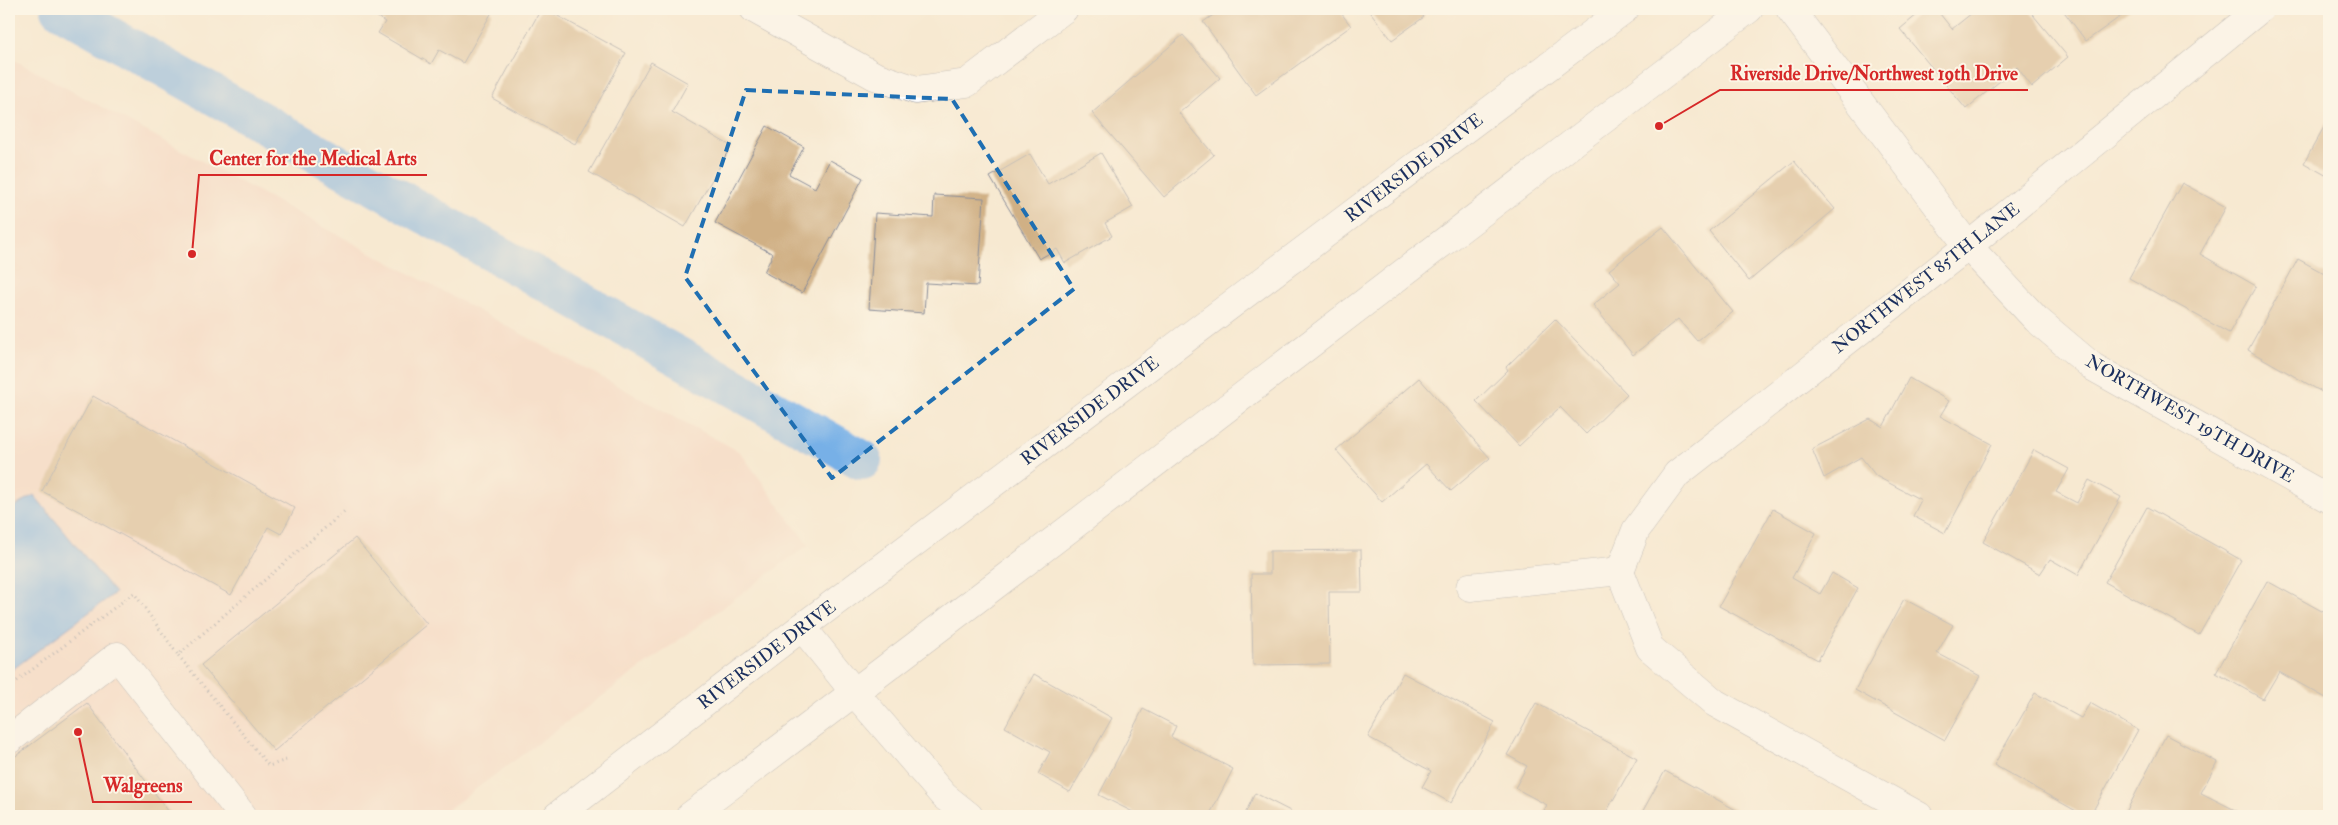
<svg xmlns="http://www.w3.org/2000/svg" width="2338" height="825" viewBox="0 0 2338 825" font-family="'IM FELL Double Pica',serif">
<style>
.built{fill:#f4d3c1}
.water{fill:#77b0e7;stroke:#4970a2}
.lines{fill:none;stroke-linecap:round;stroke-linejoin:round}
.canal{stroke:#77b0e7;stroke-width:40}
.building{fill:#d0b085}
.minor-casing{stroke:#898c98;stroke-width:29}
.path{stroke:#898c98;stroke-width:3;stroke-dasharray:1 4;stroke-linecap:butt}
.minor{stroke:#fff;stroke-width:28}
.marked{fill:none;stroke:#1f6fb2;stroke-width:4;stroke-dasharray:10 6;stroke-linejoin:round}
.labels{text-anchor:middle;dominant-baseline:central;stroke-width:4;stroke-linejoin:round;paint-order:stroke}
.street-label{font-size:18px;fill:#1b2f5e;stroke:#fcf5e5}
.leader{fill:none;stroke:#d62828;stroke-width:2}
.callout-dot{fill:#d62828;stroke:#fcf5e5;stroke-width:2}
.callout-label{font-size:19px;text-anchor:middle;font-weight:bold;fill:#d62828;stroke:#fcf5e5;stroke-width:4;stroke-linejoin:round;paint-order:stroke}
</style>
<rect width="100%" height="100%" fill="#fcf5e5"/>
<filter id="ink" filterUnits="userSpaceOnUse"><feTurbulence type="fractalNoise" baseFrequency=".02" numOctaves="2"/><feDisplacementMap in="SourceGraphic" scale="10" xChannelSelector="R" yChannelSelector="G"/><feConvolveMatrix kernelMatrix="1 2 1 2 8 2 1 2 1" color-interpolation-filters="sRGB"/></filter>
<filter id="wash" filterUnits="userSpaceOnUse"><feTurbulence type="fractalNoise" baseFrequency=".0096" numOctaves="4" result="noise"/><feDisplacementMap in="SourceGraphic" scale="20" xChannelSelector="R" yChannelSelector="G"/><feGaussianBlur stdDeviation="1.12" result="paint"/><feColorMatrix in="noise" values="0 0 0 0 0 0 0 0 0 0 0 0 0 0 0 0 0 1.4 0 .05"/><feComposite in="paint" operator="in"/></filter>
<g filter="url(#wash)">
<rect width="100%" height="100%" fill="#f7e9d1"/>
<path class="built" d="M9,57L740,452L808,545L439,816H9Z"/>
<path class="water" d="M34,495L115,593L9,672V510Z"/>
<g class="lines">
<path class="canal" d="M61,9L862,460"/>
</g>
<g id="blocks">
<g class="building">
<path d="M365,9H486L492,12L463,63L439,50L431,64L378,33L385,22Z"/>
<path d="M541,9H545L626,53L575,144L492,98Z"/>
<path d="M1222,9H1257L1262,15L1271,9H1338L1351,26L1256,95L1203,22Z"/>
<path d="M1368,9H1418L1424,17L1392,40Z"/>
<path d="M1924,9H1936L1952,29L1977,9H2028L2068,57L2032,87L2017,67L1966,109L1900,29Z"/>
<path d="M2062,9H2131L2086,41Z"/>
<path d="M1183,35L1220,78L1179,113L1214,155L1164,197L1092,113Z"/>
<path d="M651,62L688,83L672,112L731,146L685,227L589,172Z"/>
<path d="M2329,118V177L2304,163Z"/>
<path d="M767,126L804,147L789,174L815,188L830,160L863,178L802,293L764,272L773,254L715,223Z"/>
<path d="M1101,153L1133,207L1105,223L1112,236L1065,263L1057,249L1039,259L990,177L1030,154L1048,184Z"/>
<path d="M1794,161L1835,209L1749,281L1709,231Z"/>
<path d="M2182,183L2226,207L2200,254L2256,286L2229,333L2129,278Z"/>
<path d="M934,195L984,198L978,286L926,283L924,313L869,309L875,213L933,217Z"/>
<path d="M1663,227L1733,312L1697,341L1678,319L1633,355L1593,305L1620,283L1609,270Z"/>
<path d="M2298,259L2329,276V396L2248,350Z"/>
<path d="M1555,319L1627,394L1586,434L1560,407L1519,446L1476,401L1508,370L1506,367Z"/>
<path d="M1419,378L1490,458L1451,491L1426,464L1382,502L1336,450Z"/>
<path d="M1909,378L1949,401L1940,416L1992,444L1945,533L1913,516L1921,500L1876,476L1861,457L1824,478L1812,449L1870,419L1883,427Z"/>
<path d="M93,396L295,508L281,534L268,527L231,595L42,491Z"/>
<path d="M2034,450L2069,469L2056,492L2077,503L2089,480L2121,497L2078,575L2050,559L2040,574L1983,542Z"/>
<path d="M2147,507L2241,560L2199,635L2105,582Z"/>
<path d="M1773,509L1816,533L1792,578L1820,594L1832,573L1858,588L1818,660L1719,606Z"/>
<path d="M355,538L427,624L274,751L201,665Z"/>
<path d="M1361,550L1362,592H1329L1330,664L1253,665L1251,574H1270V551Z"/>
<path d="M2267,581L2329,615V692L2326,698L2279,672L2263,699L2216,673Z"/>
<path d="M1904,599L1953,625L1937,653L1980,676L1945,740L1855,690Z"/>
<path d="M1403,673L1495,722L1451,803L1422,787L1431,771L1368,737Z"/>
<path d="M1034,674L1112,718L1070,792L1038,774L1050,752L1005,727Z"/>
<path d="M2035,693L2081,718L2090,703L2138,730L2090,816H2085L1994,765Z"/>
<path d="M87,703L172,816H9V761Z"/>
<path d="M1536,703L1637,758L1604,816H1541L1547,805L1515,788L1527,766L1507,755Z"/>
<path d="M1143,709L1176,726L1171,737L1233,769L1209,816H1141L1099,795Z"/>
<path d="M2166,735L2217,762L2201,793L2247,816H2124Z"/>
<path d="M1665,771L1747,816H1640Z"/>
<path d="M1255,793L1300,816H1244Z"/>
</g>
</g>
</g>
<g filter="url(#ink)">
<use href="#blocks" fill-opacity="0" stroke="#898c98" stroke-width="1"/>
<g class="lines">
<defs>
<g id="minor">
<path d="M754,9L875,76L916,90L967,83L1064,9"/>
<path d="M1790,9L1968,246L2036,319L2093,367L2329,499"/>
<path d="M1620,571L1636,530L1677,474L1968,246L2260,9"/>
<path d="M1620,571L1650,648L1715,703L1919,816"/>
<path d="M1470,587L1620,571"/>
<path d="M802,627L855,693L944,796L969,816"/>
<path d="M9,740L117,656L243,816"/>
<path d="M557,816L802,627L1625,9"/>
<path d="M690,816C1046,550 1395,277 1749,9"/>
</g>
</defs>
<use href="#minor" class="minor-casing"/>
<g class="path">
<path d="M9,687L134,593L178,655"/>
<path d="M286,760L269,766L178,655L347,509"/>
</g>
<use href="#minor" class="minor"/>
</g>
</g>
<path d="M0 0H2338V825H0ZM746,90L952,99L1074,289L832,478L685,277Z" fill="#f7e9d1" fill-opacity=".55" fill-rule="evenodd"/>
<path class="marked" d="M746,90L952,99L1074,289L832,478L685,277Z"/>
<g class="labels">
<g class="street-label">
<text transform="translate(1414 168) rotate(-37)">RIVERSIDE DRIVE</text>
<text transform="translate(1926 278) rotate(-38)">NORTHWEST 85TH LANE</text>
<text transform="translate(1090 411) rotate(-37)">RIVERSIDE DRIVE</text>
<text transform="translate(2190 419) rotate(30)">NORTHWEST 19TH DRIVE</text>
<text transform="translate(767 655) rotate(-37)">RIVERSIDE DRIVE</text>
</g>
</g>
<path class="leader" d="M1659 126L1720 90H2028M192 254L199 175H427M78 732L93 802H192"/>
<g class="callout-dot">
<circle cx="1659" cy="126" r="5"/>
<circle cx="192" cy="254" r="5"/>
<circle cx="78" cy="732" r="5"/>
</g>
<g class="callout-label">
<text x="1874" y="80">Riverside Drive/Northwest 19th Drive</text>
<text x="313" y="165">Center for the Medical Arts</text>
<text x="143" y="792">Walgreens</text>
</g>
<rect width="2338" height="825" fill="none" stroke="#fcf5e5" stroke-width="30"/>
</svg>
